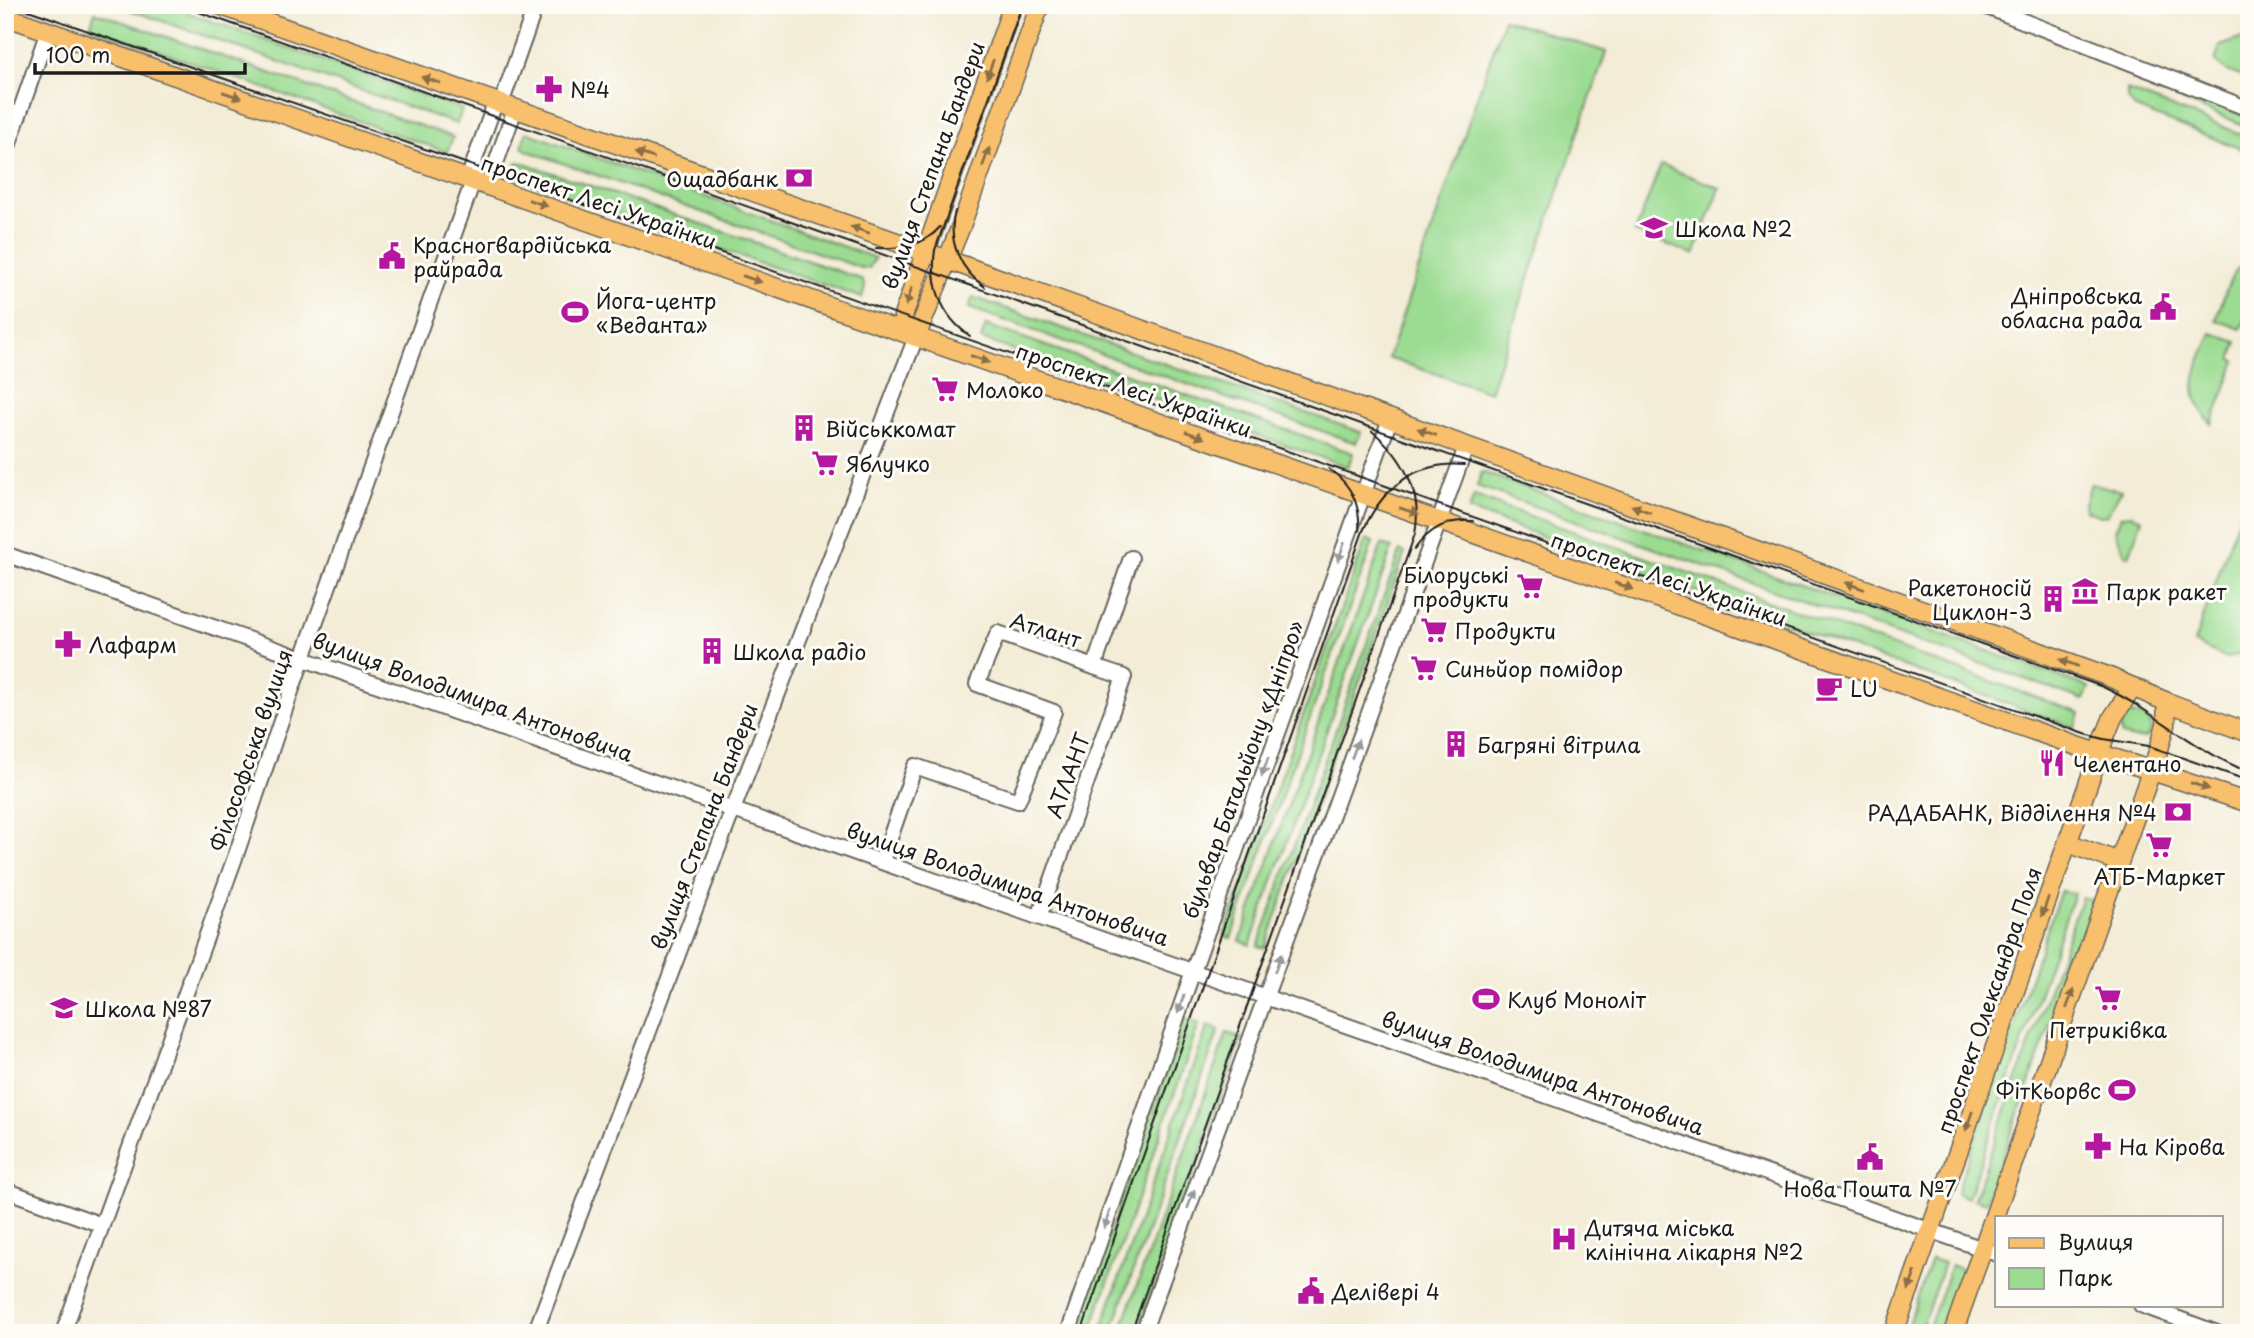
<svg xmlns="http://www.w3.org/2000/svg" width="2254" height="1338" viewBox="0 0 2254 1338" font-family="'Playpen Sans',sans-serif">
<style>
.green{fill:#9bdc92;stroke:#5c7c57;stroke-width:2}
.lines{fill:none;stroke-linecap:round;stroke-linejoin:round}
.minor-casing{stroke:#67655d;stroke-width:18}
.major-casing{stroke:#67655d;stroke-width:21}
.minor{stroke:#fff;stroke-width:14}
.major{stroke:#f8bf6c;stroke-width:18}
.tram{stroke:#1c1c1c;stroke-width:2}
.oneway{fill:#8a6e44}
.oneway2{fill:#999}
.labels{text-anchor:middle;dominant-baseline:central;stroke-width:6;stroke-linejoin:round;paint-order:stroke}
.poi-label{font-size:21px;fill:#1c1c1c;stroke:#fdfcf7;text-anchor:start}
.street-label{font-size:21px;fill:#1c1c1c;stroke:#fdfcf7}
</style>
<rect width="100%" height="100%" fill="#fdfcf7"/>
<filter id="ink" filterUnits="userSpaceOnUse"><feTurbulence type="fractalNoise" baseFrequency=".0143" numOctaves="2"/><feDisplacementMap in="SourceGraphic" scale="14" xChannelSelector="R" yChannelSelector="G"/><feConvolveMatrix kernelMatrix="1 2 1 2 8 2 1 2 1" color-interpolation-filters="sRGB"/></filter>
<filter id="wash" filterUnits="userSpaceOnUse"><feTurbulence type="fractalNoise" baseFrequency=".00686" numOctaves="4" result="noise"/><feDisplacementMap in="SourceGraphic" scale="28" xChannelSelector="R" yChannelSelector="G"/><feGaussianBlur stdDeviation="1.57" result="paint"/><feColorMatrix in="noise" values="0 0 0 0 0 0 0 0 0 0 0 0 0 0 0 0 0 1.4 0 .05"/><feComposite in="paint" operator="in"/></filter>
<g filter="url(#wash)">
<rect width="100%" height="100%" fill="#f3ecd6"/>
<g class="green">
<path d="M116,5H166L462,109L457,124Z"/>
<path d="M95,12L453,137L447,152L90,27Z"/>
<path d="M1504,19L1606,52L1490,392L1388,358Z"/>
<path d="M2249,36V80L2225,70L2215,61L2220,46Z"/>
<path d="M2127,90L2249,137V152L2135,108L2127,98Z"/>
<path d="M2181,91L2249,118V127L2181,100Z"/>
<path d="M526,132L875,258L869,268H861L528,151L522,147Z"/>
<path d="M517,162L524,163L858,278L862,280L865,286L862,298L512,177Z"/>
<path d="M1661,165L1720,188L1694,255L1635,232Z"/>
<path d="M2249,259V312L2241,329L2216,320C2224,299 2228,271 2249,259Z"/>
<path d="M973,297L1361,432L1356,443L969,308Z"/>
<path d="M986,325L1353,453L1348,467L981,339Z"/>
<path d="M2212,333L2237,342L2231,359L2236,361L2212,424C2181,391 2197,369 2212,333Z"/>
<path d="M1482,472L2089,687L2084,700L1477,486Z"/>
<path d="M2091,483L2121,491L2107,515L2100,516L2085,510L2084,504Z"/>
<path d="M1474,496L2080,713L2075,728L1469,510Z"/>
<path d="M2249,498V651L2227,658L2194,643L2245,499Z"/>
<path d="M2132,515L2142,519L2129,556L2125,554L2115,531L2121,516Z"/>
<path d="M1366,539L1373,542L1231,938L1224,936Z"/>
<path d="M1382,544L1392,548L1250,945L1240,941Z"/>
<path d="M1400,551L1405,553L1265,948L1258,946Z"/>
<path d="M2131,714L2141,716L2150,722L2151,731L2146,738L2133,739L2122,735C2119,726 2121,717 2131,714Z"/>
<path d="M2061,890L2074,894L1968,1198L1956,1193Z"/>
<path d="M2082,897L2094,901L1986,1203L1974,1199Z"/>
<path d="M1185,1019L1199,1024L1090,1333H1074Z"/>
<path d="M1208,1026L1219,1030L1111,1333H1100Z"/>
<path d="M1227,1033L1242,1038L1137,1333H1120Z"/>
<path d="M1931,1259L1944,1263L1920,1333H1905Z"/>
<path d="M1951,1265L1964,1270L1942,1333H1927Z"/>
</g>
</g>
<g filter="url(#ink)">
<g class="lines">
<defs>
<g id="minor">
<path d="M1982,5L2249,109"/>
<path d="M501,104L536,5"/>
<path d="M5,155L48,31"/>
<path d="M468,179L495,103"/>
<path d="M488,186L515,109"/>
<path d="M5,554L1997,1254"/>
<path d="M882,861L915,766L1018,801L1054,712L977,684L998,633L1094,667L1131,558L1098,655"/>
<path d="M1039,917L1124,677L1094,667"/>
<path d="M5,1190L102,1225"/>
<path d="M2141,1305L2217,1333"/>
<path d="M63,1333L237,852L288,700L473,181"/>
<path d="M535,1333L717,851L916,337"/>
<path d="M1068,1333L1193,971L1390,419"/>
<path d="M1143,1333L1466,447"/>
</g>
<g id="major">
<path d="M219,5L948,260L2107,676L2167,702L2249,733"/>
<path d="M5,16L1788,644L2080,747L2249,803"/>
<path d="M916,337C908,331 904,326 903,316L1013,5"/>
<path d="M916,337L961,226L1040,5"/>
<path d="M2068,843L2119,862"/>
<path d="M1894,1333L2104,739L2113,717L2133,687"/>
<path d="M1953,1333L2159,749L2166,724L2167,702"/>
</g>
</defs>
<use href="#minor" class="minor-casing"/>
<use href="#major" class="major-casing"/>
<use href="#minor" class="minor"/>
<use href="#major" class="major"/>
<g class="tram">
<path d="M14,5L1307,458L2085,734L2104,739L2149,746L2249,781"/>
<path d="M179,5L2103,687C2151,709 2190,746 2239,768"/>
<path d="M955,211C947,241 960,270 985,287"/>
<path d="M876,248C900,249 924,246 940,227"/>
<path d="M970,336C941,316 930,285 935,250L1022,5"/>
<path d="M1329,469C1351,484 1361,504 1359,531"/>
<path d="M1414,550C1429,529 1447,519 1473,521"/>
<path d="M1081,1333L1363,531C1382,488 1415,461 1464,465"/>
<path d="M1131,1333L1415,534C1423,493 1403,456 1372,431"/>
</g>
</g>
<defs><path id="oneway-solid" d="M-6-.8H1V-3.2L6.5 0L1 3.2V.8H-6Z" transform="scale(1.75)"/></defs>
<g class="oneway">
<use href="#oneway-solid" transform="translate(990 69) rotate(110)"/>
<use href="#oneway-solid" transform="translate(431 80) rotate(-161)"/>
<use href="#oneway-solid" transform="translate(232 95) rotate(19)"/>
<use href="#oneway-solid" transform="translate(645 155) rotate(-161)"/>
<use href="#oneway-solid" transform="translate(986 157) rotate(-70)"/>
<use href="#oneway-solid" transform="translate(538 203) rotate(19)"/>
<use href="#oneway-solid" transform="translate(860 230) rotate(-161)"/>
<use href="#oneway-solid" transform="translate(752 279) rotate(19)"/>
<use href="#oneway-solid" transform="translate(909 296) rotate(109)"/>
<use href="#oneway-solid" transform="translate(980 359) rotate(20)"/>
<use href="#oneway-solid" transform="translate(1427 432) rotate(-160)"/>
<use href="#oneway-solid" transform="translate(1195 435) rotate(20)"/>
<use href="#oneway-solid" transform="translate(1641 509) rotate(-160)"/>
<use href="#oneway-solid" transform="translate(1409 511) rotate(19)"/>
<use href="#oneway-solid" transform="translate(1624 586) rotate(19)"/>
<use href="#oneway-solid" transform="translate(1855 586) rotate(-160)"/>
<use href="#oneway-solid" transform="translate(2069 663) rotate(-160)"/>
<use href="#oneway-solid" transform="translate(2200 786) rotate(19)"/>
<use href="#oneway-solid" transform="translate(2045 907) rotate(109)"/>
<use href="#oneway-solid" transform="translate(2070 999) rotate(-70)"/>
<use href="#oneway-solid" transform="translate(1969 1121) rotate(109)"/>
<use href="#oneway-solid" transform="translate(1912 1281) rotate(110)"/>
</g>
<g class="oneway2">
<use href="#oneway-solid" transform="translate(1341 552) rotate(110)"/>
<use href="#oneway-solid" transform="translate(1355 749) rotate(-70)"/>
<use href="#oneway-solid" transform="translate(1265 767) rotate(110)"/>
<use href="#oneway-solid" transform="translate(1278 963) rotate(-70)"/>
<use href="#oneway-solid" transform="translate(1181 1004) rotate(109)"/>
<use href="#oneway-solid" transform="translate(1191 1199) rotate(-70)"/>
<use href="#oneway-solid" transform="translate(1107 1219) rotate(109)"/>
</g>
</g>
<defs>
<symbol id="pharmacy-bare" viewBox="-9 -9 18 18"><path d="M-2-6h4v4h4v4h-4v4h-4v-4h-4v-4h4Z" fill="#b5179e" stroke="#fdfcf7" stroke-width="2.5" paint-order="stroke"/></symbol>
<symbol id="bank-bare" viewBox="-9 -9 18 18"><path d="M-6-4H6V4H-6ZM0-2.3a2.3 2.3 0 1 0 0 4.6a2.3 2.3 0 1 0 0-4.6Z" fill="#b5179e" stroke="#fdfcf7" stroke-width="2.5" paint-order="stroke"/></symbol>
<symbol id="school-bare" viewBox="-9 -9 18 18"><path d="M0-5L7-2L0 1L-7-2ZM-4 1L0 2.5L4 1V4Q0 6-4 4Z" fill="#b5179e" stroke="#fdfcf7" stroke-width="2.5" paint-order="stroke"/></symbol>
<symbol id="civic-bare" viewBox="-9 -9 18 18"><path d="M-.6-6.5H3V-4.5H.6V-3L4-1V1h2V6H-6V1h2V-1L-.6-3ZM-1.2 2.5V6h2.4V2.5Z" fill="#b5179e" stroke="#fdfcf7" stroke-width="2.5" paint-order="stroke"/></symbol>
<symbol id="stadium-bare" viewBox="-9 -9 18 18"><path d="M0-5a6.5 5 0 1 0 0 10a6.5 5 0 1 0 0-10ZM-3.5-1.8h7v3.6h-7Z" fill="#b5179e" stroke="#fdfcf7" stroke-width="2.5" paint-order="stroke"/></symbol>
<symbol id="supermarket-bare" viewBox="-9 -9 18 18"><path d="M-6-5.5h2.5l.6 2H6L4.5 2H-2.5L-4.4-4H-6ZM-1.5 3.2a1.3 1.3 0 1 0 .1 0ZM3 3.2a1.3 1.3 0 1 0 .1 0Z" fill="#b5179e" stroke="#fdfcf7" stroke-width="2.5" paint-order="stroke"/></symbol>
<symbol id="building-bare" viewBox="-9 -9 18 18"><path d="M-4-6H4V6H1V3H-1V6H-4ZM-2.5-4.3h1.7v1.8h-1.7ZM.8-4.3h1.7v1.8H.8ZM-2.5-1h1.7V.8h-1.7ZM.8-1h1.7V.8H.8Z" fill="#b5179e" stroke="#fdfcf7" stroke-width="2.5" paint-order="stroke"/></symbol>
<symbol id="museum-bare" viewBox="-9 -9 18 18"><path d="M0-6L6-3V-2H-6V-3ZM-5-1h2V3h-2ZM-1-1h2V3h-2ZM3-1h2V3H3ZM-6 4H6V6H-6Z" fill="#b5179e" stroke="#fdfcf7" stroke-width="2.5" paint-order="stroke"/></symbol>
<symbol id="cafe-bare" viewBox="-9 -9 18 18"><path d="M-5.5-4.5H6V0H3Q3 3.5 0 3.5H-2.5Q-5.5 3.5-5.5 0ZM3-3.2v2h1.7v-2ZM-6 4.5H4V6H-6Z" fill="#b5179e" stroke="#fdfcf7" stroke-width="2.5" paint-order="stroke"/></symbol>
<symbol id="restaurant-bare" viewBox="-9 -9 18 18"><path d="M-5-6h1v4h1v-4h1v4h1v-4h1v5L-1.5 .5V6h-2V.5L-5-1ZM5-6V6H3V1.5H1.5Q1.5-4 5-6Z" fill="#b5179e" stroke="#fdfcf7" stroke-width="2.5" paint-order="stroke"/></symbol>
<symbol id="hospital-bare" viewBox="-9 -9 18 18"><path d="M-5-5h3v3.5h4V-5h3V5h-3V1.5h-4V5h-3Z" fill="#b5179e" stroke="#fdfcf7" stroke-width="2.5" paint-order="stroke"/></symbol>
</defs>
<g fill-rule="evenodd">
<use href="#pharmacy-bare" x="530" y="70" width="38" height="38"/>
<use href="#bank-bare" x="780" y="159" width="38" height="38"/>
<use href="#school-bare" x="1635" y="209" width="38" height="38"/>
<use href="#civic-bare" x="373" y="237" width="38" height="38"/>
<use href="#civic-bare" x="2144" y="288" width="38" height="38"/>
<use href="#stadium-bare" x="556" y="293" width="38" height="38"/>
<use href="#supermarket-bare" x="926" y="370" width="38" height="38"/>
<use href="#building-bare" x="785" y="409" width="38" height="38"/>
<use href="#supermarket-bare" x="806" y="444" width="38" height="38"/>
<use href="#supermarket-bare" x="1511" y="567" width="38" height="38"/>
<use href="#museum-bare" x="2066" y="572" width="38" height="38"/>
<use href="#building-bare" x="2034" y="580" width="38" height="38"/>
<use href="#supermarket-bare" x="1415" y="611" width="38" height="38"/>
<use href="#pharmacy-bare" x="49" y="625" width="38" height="38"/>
<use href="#building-bare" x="693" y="632" width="38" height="38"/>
<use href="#supermarket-bare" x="1405" y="649" width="38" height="38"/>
<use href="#cafe-bare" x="1810" y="669" width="38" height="38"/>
<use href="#building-bare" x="1437" y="725" width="38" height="38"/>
<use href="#restaurant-bare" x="2033" y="744" width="38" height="38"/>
<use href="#bank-bare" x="2159" y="793" width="38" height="38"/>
<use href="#supermarket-bare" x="2140" y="826" width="38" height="38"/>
<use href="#supermarket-bare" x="2089" y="979" width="38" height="38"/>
<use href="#stadium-bare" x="1467" y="980" width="38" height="38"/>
<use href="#school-bare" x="45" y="989" width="38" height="38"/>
<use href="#stadium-bare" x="2103" y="1071" width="38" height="38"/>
<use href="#pharmacy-bare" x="2079" y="1127" width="38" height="38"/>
<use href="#civic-bare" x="1851" y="1138" width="38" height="38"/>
<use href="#hospital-bare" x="1545" y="1220" width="38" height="38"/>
<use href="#civic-bare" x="1292" y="1272" width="38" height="38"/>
</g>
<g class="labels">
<g class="poi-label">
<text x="570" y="89">№4</text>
<text x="778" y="178" text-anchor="end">Ощадбанк</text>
<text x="1675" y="228">Школа №2</text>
<text x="413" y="244">Красногвардійська<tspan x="413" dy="24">райрада</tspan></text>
<text x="2142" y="295" text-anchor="end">Дніпровська<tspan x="2142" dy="24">обласна рада</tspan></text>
<text x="596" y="300">Йога-центр<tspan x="596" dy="24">«Веданта»</tspan></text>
<text x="966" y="389">Молоко</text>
<text x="825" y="428">Військкомат</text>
<text x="846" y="463">Яблучко</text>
<text x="1509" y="574" text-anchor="end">Білоруські<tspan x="1509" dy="24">продукти</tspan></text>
<text x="2032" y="587" text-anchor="end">Ракетоносій<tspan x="2032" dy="24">Циклон-3</tspan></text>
<text x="2106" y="591">Парк ракет</text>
<text x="1455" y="630">Продукти</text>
<text x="89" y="644">Лафарм</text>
<text x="733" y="651">Школа радіо</text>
<text x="1445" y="668">Синьйор помідор</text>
<text x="1850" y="688">LU</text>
<text x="1477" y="744">Багряні вітрила</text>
<text x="2073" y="763">Челентано</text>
<text x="2157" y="812" text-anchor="end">РАДАБАНК, Відділення №4</text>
<text x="2159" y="876" text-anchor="middle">АТБ-Маркет</text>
<text x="1507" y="999">Клуб Моноліт</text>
<text x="85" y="1008">Школа №87</text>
<text x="2108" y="1029" text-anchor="middle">Петриківка</text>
<text x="2101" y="1090" text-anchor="end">ФiтКьорвс</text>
<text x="2119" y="1146">На Кірова</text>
<text x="1870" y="1188" text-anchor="middle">Нова Пошта №7</text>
<text x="1585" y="1227">Дитяча міська<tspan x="1585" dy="24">клінічна лікарня №2</tspan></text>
<text x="1332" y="1291">Делівері 4</text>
</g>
<g class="street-label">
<text transform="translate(932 165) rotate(-70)">вулиця Степана Бандери</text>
<text transform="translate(599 201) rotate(19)">проспект Лесі Українки</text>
<text transform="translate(1134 389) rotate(19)">проспект Лесі Українки</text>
<text transform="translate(1669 578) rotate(19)">проспект Лесі Українки</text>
<text transform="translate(1046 629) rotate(17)">Атлант</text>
<text transform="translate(473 696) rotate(20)">вулиця Володимира Антоновича</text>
<text transform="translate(250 750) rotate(-71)">Філософська вулиця</text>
<text transform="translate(1242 769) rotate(-70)">бульвар Батальйону «Дніпро»</text>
<text transform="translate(1067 775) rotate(-70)">АТЛАНТ</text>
<text transform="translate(703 826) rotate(-69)">вулиця Степана Бандери</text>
<text transform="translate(1008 883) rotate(19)">вулиця Володимира Антоновича</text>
<text transform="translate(1988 1000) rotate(-71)">проспект Олександра Поля</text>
<text transform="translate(1543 1072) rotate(19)">вулиця Володимира Антоновича</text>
</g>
</g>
<rect width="2254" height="1338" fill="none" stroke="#fdfcf7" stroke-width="28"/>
<rect x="1995" y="1216" width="228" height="91" fill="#fdfcf7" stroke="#a3a29f" stroke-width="2"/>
<rect x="2009" y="1238" width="35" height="10" fill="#f8bf6c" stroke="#a3a29f" stroke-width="2"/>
<text x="2058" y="1250" font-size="21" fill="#1c1c1c">Вулиця</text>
<rect x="2009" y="1268" width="35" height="21" fill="#9bdc92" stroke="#a3a29f" stroke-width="2"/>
<text x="2058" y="1286" font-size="21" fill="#1c1c1c">Парк</text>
<path d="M35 63v10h210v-10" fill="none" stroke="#1c1c1c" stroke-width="3.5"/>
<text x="46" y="63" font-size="21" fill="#1c1c1c" stroke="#fdfcf7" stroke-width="5" paint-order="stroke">100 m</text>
</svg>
